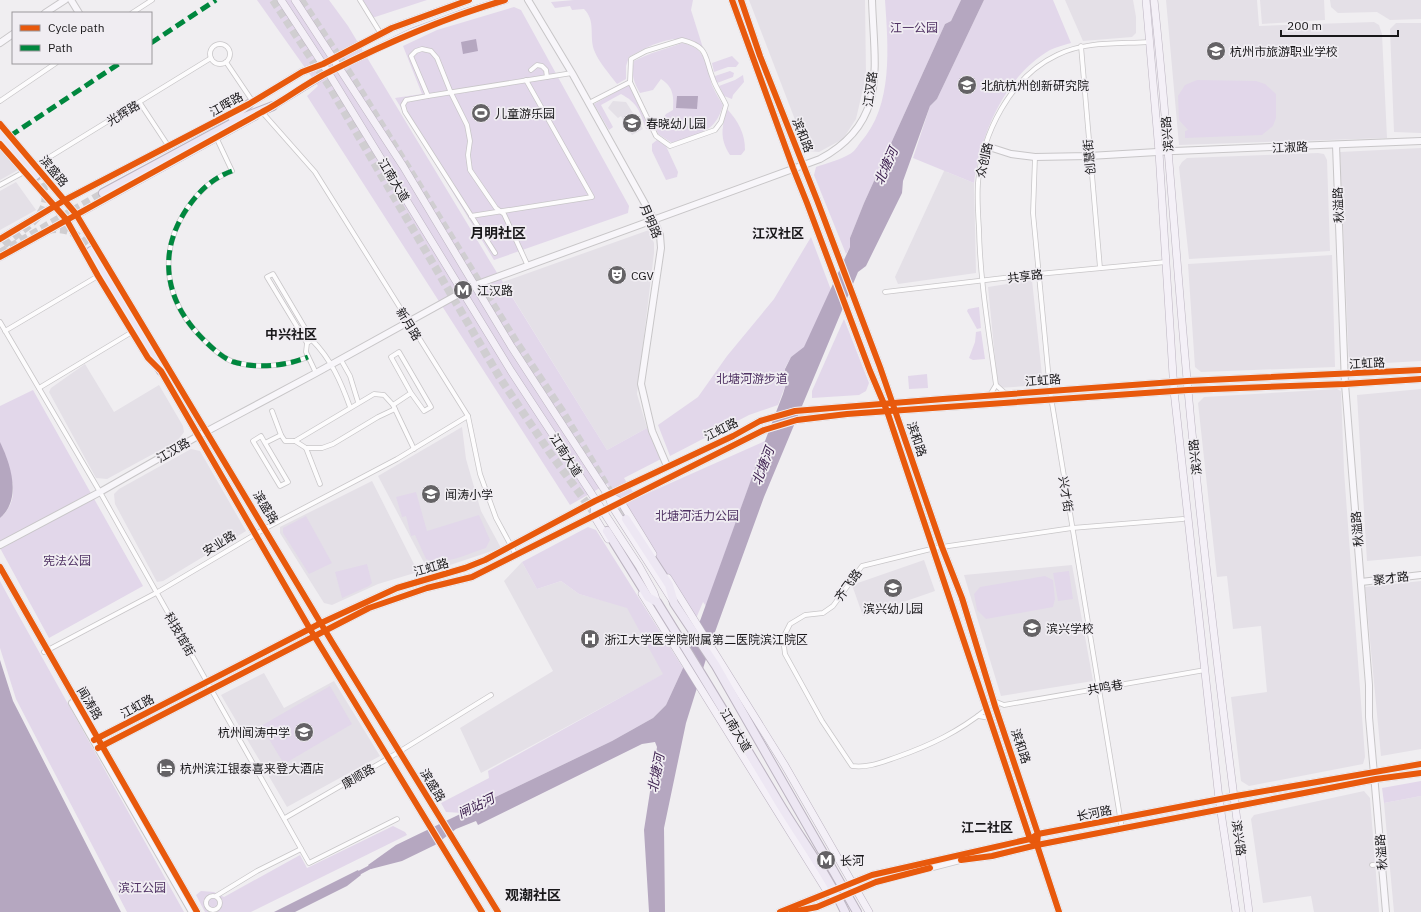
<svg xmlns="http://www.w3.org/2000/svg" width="1421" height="912" viewBox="0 0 1421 912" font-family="'IBM Plex Sans','Noto Sans SC',sans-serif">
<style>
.built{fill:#e4e0e7}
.green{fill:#e2d7ea}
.water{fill:#b5a7c0}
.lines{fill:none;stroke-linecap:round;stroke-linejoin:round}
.canal{stroke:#b5a7c0;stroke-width:4}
.highway-tunnel{stroke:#d0ced1;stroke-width:8;stroke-dasharray:8 4;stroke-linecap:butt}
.street-casing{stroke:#c8c6c8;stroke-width:5.5}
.secondary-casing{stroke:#c8c6c8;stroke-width:8}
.primary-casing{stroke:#bcb4c1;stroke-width:8}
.highway-casing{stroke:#bcb4c1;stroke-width:10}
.street{stroke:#fdfcfd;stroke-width:4}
.secondary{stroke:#f8f6fa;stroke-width:6}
.primary{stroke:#f4f0f7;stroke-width:7}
.highway{stroke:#ede7f3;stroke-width:8}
.quiet{stroke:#00873e;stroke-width:5;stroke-dasharray:10 5;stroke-linecap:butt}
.cycleway-casing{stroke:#f0edf2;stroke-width:8}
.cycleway{stroke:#e8590c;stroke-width:6}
.labels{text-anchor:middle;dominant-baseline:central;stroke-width:3.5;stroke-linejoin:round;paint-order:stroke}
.park-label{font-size:12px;fill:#503364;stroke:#f0edf2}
.poi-label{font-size:12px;fill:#181719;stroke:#f0edf2;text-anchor:start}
.street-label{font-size:12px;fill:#181719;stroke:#f0edf2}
.water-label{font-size:13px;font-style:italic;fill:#3e2150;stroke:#f0edf2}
.neighbourhood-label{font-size:13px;font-weight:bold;fill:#181719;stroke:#f0edf2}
.quarter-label{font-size:14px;font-weight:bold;fill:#181719;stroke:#f0edf2}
</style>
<rect width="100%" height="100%" fill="#f0eef1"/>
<g class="built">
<path d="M749,0H865L866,76L856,119L843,139L819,152L807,151Z"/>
<path d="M985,0L947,172L974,183L976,273L898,284L895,277L944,171Z"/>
<path d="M1065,0H1133L1136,17V33L1132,37L1083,41Z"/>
<path d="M1166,0H1257L1259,26L1374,22L1379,25L1382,34L1387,138L1179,145Z"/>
<path d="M1260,0H1324L1325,20L1262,24Z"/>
<path d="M1330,0H1421V19L1390,20L1377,12L1338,13L1331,7Z"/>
<path d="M1396,23H1421V133L1394,132L1390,29Z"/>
<path d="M613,101L626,102L643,129L632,135L621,116L618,118L608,108Z"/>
<path d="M0,148L18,170L0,180Z"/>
<path d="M1421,148V361L1349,365L1340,152Z"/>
<path d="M1318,153L1324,154L1327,160L1330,251L1189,259L1179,167L1182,162L1187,158Z"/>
<path d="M16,182L36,210L0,230V191Z"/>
<path d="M649,230L654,243V253L637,394L647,428L607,450L503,282Z"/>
<path d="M1332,255L1335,367L1201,372L1195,367L1188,264Z"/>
<path d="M1032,280L1043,385L998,388L988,287Z"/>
<path d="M85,364L114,412L159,385L183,426L184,432L181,436L177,441L107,479L96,478L49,392L51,388Z"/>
<path d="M1337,389L1341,391L1344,471L1365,757L1363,764L1249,786L1241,781L1231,697L1267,692L1261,626L1233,629L1227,576L1217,577L1198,403L1204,397Z"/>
<path d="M1421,389V556L1367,561L1357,395Z"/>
<path d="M462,427L466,459L481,511L501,548L429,572L378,476Z"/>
<path d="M191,449L200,451L246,531L163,581L157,582L115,504L114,494L119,489Z"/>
<path d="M372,481L418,572L378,584L332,605L324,603L280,533V527Z"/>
<path d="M924,560L935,591L863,616L852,585Z"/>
<path d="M522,562L537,589L561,581L579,594L627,607L664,674L481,773L460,728L553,671L504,581Z"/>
<path d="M1072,565L1093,681L1001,696L964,575Z"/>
<path d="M1421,581V749L1381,756L1365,587Z"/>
<path d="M264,673L284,708L334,681L380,756L287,807L221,695Z"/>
<path d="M1364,791L1370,798L1379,912H1314L1311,896L1263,903L1251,819L1254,815Z"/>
<path d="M1421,796V912H1394L1384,803Z"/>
</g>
<g class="green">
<path d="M257,0H329L348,26L491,263L607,450L647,428L661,459L624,478L637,498L765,441L706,606L703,602L695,621L607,484L570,505L307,96L318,86Z"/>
<path d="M361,0H427L372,18Z"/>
<path d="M574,0H693L691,10L703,48C683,28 650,45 629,57L626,66V79L617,84C609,73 599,63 594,50C589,35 596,21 584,9L572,10L570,6L555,8L551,2Z"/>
<path d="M885,0H961L951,21L945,24L864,203L850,238V247L846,254L814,175L816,167C827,163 840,160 850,154C854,152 857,147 860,143C894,106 888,46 885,0Z"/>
<path d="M984,0H1053L1071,43C1064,45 1056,47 1050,50C1005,76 981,133 974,183L913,158L930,106L937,99Z"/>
<path d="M514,7L521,10L629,206L628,213L494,260L395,98L422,94L403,46L437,30Z"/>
<path d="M682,43C707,48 706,65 712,85C715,92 719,99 723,105C715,134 698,133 672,143L658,134L656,129L666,114L673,110C674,95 673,87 661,79L653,90L640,93C633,81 631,74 634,61C649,53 666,49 682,43Z"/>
<path d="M732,56L739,63L736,67H728L714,72L712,63Z"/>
<path d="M730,71L734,73L733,77L717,83L714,80L715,76Z"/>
<path d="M743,75L744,82L733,95L732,99L724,96L719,86L735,80Z"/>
<path d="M1197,80L1256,81L1265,84L1276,94V118L1273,126L1262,135L1185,138V131L1188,130L1179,120L1178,96L1185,85Z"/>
<path d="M629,85L649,128L646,129C640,112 638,103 621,94L601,105L613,127L609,130L594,104Z"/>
<path d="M727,109C738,121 745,133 745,150L741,155H730C719,138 722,127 727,109Z"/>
<path d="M657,140L666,146L678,172L677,177L666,180L652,151V144Z"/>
<path d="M811,237L831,290L804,348L791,357L785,368L786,384L778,405L749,415L670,456L658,425L698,397L727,356L774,299Z"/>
<path d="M979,307L981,328L977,329L967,311L968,309Z"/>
<path d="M844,319L869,383L866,391L859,395L812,398V391Z"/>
<path d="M981,331L985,359L973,360L969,358L975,342L976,332Z"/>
<path d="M927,374L928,388L909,389L908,376Z"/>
<path d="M33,390L143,586L49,638L0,548V518C25,497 8,467 0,443C0,433 0,417 0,406Z"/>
<path d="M416,492L427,531L479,515L490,540L486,548C469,553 443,567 426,559L415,535L411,536L406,516L402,517L396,497Z"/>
<path d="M306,516L332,563L309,574L283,533V528Z"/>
<path d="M588,527L596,530L683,668L666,705L653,718L612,741L462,813L446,812L441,803L489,778L488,771L663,674L627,608L579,594L561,581L537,589L522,562Z"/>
<path d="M367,564L372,583L369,586L342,598L335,572Z"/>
<path d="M1069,571L1073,599L1058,601L1053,573Z"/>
<path d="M1045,576L1053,580L1055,599L1053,607L986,619L977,610L974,594L980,587Z"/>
<path d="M0,581L14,607L184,912H127L16,699L0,648Z"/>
<path d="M330,686L352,724L284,764L261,726Z"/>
<path d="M1421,781V796L1384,803L1382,788Z"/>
<path d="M393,826L405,832L407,835L251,912H205L196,895L201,891L214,892L224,897L300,855L307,868Z"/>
</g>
<g class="water">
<path d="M961,0H984L937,99L930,106L903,181L902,193L866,266L858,272L764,497L711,643L686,723L664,828L665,912H649L644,830L657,747L655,742L642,744L478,825L476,821L456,829L435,845L402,861L371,869L368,865L396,845L612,741L653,718L666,705L683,668L765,441L783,394L786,384L785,369L791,357L804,347L850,247V238L864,203L945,24L951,21Z"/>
<path d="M476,39L478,51L463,54L461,42Z"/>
<path d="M677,96H698L697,109L676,108Z"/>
<path d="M0,442C11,465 22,499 0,518Z"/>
<path d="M0,660L13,701L121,912H0Z"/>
<path d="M358,870L361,875L347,886L295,912H274Z"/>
</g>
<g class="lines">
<path class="canal" d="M355,875L374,865"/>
<g class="highway-tunnel">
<path d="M273,0L328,84L500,378L550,453L597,517"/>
<path d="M301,0L348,71L516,342L562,411L626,519"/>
<path d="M48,230C68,226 80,235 91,251"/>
<path d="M4,245C26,225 63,211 36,175"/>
<path d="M0,253L103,193"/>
</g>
<defs>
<g id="street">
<path d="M360,0L381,34"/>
<path d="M132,13L152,0"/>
<path d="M682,40C710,47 704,57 713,79C716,88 722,96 726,105L721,122L715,130L670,146L656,136L630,82L631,59L646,51Z"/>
<circle cx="220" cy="54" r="10"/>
<path d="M1081,46L1100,268"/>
<path d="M226,62L253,102"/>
<path d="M531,70L537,65L542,66L546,70L547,77"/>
<path d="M428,96L572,73"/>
<path d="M0,101L56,63"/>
<path d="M140,103L169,147"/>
<path d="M589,103L630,82"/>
<path d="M262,112L315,172L468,416L480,474L496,518L516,555"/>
<path d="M216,137L232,171C213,178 200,190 188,207C156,253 165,303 205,341C212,348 224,359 234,362C258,369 286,366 308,357"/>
<path d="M1035,157L1033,213L1050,391L1122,829"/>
<path d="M35,166L211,58"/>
<path d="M0,185L24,172"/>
<path d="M471,216L592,197L526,80"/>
<path d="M495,253L405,112L403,105L406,100L428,96L411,56L416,51L422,49L431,51L437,58L451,93L467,125L470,141L468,155L470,170L496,208L504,214L527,264"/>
<path d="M885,292L1038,274L1166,262"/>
<path d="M0,322L100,492L309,863L397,819"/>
<path d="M5,331L98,276"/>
<path d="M307,343L267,277L273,274L312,340"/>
<path d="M341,360L350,376L358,402"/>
<path d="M316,373L306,352L307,343L312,340C331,359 341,382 350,407"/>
<path d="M996,385L1006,394"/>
<path d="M39,388L132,332"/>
<path d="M990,395L996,385C989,333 980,281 979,229C978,214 977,198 978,183C982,134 1010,77 1057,55C1085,41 1119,44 1149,42"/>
<path d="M393,405L411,393L424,411L431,407L399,352L391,357L411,393"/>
<path d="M272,411L281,435L285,441H295L374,394L384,395L393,405L414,449"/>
<path d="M295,441L306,448L320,484"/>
<path d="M265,443L288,482L280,486L253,441L261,436L265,443L281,435"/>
<path d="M306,448H322L333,444L378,417L395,409"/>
<path d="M44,652L156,593L266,528L397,459L468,416"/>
<path d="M994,701L1004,705L1205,670"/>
<path d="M987,709C958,732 931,745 897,757C882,762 869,768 852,766L822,721L785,654L783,638L790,624L805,615L823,613L833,606L862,566L935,548L1072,528L1183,519"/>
<path d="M978,716L990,718"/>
<path d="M285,818L389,758L491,695"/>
<path d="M1372,865L1382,864"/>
<circle cx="213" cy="903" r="7"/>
<path d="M216,896L257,871L301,849"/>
</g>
<g id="secondary">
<path d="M71,0L79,13"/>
<path d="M528,0L572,73L654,220L660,235L661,248L641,384L652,431L667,466"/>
<path d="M732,0L793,168L807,203L870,371L887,411L1030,839L1037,845"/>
<path d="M741,0L760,56L817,200L880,367L942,547L962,598L995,706L1038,834L1037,845L1059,912"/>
<path d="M45,13L65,0"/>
<path d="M0,43L13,34"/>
<path d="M0,124L76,214L332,642L498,912"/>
<path d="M0,144L66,219L98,276L148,358L161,371L310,629L482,912"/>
<path d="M1336,145L1345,384L1369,685V717L1386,912"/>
<path d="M986,146L1011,154L1035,157L1089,156L1174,151L1421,141"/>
<path d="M0,545L100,492L198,436L316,373L475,285L820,159C889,122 874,66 872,0"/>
<path d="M0,567L197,912"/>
<path d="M1361,582L1421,575"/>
<path d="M72,703L192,912"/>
<path d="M94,740L321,623L397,588L465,568L485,560L595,501L733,436L760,421L795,411L943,399L1187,381L1421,370"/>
<path d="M98,748L369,608L427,588L472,577L764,430L797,420L847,414L1188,390L1345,384L1421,379"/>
<path d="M780,912L872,875L1030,839L1038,834L1236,796L1421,764"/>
<path d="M792,912L817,907L876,882L902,875L960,860L992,856L1037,845L1376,779L1421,773"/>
</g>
<g id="primary">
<path d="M281,0L328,72L511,371L639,566L654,593L657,602"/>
<path d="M295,0L403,166L511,346L608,495L612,506L673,601"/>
<path d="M1146,0L1159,152L1174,391L1219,799L1236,912"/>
<path d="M1154,0C1168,130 1176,260 1188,390C1204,565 1226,739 1249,912"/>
<path d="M246,106L302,72L323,64L392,28L469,0"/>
<path d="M268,109L328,72L412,32L466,12L505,0"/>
<path d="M0,239L65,200L236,111"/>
<path d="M0,257L256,116"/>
<path d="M608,495L621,502L653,554"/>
<path d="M595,501L594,516L608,539"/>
<path d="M668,578L784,764L869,912"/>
<path d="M642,594L828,893L839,898"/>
</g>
<g id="highway">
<path d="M232,117L249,104"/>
<path d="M0,134L36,175"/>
<path d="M103,193L242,118L273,106"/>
<path d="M91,251L161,371"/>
<path d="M626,519L669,585L674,603L716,666L857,912"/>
<path d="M607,531L648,597L657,602C698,668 738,734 778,801C800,838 827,873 845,912"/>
</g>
</defs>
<use href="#street" class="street-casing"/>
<use href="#secondary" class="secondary-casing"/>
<use href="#primary" class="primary-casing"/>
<use href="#highway" class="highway-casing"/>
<use href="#street" class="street"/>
<use href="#secondary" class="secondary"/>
<use href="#primary" class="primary"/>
<use href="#highway" class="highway"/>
<g class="quiet">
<path d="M151,43L216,0"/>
<path d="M10,136L120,63"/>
<path d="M232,171C213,178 200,190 188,207C156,253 165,303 205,341C212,348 224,359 234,362C258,369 286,366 308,357"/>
</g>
<defs>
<g id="cycleway">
<path d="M732,0L793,168L807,203L870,371L887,411L1030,839L1037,845"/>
<path d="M741,0L760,56L817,200L880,367L942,547L962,598L995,706L1038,834L1037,845L1059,912"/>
<path d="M0,124L76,214L332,642L498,912"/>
<path d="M0,144L66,219L98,276L148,358L161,371L310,629L482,912"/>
<path d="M0,239L65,200L249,104L302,72L323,64L392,28L469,0"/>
<path d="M0,257C87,208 175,161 262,112C285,100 306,83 329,72C386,43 444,18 505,0"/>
<path d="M0,567L197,912"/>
<path d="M94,740L321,623L397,588L465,568L485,560L595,501L733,436L760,421L795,411L943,399L1187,381L1421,370"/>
<path d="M98,748L369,608L427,588L472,577L764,430L797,420L847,414L1188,390L1345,384L1421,379"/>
<path d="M961,860L992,856L1037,845L1376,779L1421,773"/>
<path d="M780,912L872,875L1030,839L1038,834L1236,796L1421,764"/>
<path d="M792,912L817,907L876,882L930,868"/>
</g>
</defs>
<use href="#cycleway" class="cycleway-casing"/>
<use href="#cycleway" class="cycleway"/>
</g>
<defs>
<symbol id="school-disc" viewBox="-11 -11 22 22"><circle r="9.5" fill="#646265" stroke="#f0edf2"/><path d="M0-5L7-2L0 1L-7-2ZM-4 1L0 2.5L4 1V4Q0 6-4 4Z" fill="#fff"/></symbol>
<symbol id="university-disc" viewBox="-11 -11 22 22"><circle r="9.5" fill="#646265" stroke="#f0edf2"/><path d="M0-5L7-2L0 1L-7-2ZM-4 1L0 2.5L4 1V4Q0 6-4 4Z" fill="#fff"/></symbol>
<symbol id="stadium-disc" viewBox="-11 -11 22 22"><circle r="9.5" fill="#646265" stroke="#f0edf2"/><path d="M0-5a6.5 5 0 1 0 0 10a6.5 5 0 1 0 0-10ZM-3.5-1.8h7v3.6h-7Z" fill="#fff"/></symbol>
<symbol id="theatre-disc" viewBox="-11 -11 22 22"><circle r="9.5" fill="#646265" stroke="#f0edf2"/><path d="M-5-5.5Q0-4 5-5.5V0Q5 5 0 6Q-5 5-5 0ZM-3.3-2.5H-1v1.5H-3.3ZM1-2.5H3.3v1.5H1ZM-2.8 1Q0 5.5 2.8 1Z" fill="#fff"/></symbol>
<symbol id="metro-disc" viewBox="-11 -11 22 22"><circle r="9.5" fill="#646265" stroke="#f0edf2"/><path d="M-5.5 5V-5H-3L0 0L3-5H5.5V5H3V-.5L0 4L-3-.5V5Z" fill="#fff"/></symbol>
<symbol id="hospital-disc" viewBox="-11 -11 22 22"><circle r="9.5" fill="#646265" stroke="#f0edf2"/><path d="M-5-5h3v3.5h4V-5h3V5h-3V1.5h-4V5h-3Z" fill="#fff"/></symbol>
<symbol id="hotel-disc" viewBox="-11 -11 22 22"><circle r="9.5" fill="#646265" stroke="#f0edf2"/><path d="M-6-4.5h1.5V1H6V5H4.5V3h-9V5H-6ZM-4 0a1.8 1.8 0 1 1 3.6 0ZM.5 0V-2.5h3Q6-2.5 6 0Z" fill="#fff"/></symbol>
</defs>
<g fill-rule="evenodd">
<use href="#school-disc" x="1205" y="40" width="22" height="22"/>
<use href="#university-disc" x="956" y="74" width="22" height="22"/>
<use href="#stadium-disc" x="470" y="102" width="22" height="22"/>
<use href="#school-disc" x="621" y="112" width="22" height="22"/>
<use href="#theatre-disc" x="606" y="264" width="22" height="22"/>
<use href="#metro-disc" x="452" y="279" width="22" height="22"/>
<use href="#school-disc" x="420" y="483" width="22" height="22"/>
<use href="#school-disc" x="882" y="577" width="22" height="22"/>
<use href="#school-disc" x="1021" y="617" width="22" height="22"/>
<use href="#hospital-disc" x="579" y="628" width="22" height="22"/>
<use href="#school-disc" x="293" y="721" width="22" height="22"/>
<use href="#hotel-disc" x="155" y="757" width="22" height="22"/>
<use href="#metro-disc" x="815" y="849" width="22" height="22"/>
</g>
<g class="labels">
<g class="park-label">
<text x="914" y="27">江一公园</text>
<text x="752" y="378">北塘河游步道</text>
<text x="697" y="515">北塘河活力公园</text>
<text x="67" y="560">宪法公园</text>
<text x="142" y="887">滨江公园</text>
</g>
<g class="poi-label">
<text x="1230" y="51">杭州市旅游职业学校</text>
<text x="981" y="85">北航杭州创新研究院</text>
<text x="495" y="113">儿童游乐园</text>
<text x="646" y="123">春晓幼儿园</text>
<text x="631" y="275">CGV</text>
<text x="477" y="290">江汉路</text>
<text x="445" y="494">闻涛小学</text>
<text x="893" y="608" text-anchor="middle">滨兴幼儿园</text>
<text x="1046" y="628">滨兴学校</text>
<text x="604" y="639">浙江大学医学院附属第二医院滨江院区</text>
<text x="290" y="732" text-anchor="end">杭州闻涛中学</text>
<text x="180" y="768">杭州滨江银泰喜来登大酒店</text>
<text x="840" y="860">长河</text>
</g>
<g class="street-label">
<text transform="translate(870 89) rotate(-82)">江汉路</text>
<text transform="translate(226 104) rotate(-29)">江晖路</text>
<text transform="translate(123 113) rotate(-31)">光辉路</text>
<text transform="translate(1167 134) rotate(-95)">滨兴路</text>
<text transform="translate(803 135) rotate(68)">滨和路</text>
<text transform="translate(1290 147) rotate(-2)">江淑路</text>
<text transform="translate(1089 157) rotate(-95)">创慧街</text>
<text transform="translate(984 160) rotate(-77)">众创路</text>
<text transform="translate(54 171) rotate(50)">滨盛路</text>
<text transform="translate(394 180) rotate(59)">江南大道</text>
<text transform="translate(1338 205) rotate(-92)">秋溢路</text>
<text transform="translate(651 221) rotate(67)">月明路</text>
<text transform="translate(1025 276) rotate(-7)">共享路</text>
<text transform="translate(409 324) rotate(58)">新月路</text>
<text transform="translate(1367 363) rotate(-3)">江虹路</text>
<text transform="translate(1043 380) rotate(-4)">江虹路</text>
<text transform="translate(721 429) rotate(-26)">江虹路</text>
<text transform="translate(917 439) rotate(71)">滨和路</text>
<text transform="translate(173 450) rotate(-30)">江汉路</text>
<text transform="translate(566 455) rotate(57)">江南大道</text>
<text transform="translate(1195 457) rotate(-96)">滨兴路</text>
<text transform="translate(1066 494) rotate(81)">兴才街</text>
<text transform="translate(266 507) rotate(59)">滨盛路</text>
<text transform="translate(1357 529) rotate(-95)">秋溢路</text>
<text transform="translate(219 543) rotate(-31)">安业路</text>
<text transform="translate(431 567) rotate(-16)">江虹路</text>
<text transform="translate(1391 578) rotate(-7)">聚才路</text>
<text transform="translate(848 585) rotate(-54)">齐飞路</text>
<text transform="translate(180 634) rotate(60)">科技馆街</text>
<text transform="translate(1105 687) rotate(-10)">共鸣巷</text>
<text transform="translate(90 703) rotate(59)">闻涛路</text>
<text transform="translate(137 706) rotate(-28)">江虹路</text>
<text transform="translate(736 730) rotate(59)">江南大道</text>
<text transform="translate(1021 746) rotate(71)">滨和路</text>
<text transform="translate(358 776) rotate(-30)">康顺路</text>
<text transform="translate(433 785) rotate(59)">滨盛路</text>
<text transform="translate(1094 813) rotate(-11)">长河路</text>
<text transform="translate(1239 838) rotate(82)">滨兴路</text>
<text transform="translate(1381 852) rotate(-94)">秋溢路</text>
</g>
<g class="water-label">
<text transform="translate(886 166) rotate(-66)">北塘河</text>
<text transform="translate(763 466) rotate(-69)">北塘河</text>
<text transform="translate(656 773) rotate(-79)">北塘河</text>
<text transform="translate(476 806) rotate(-26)">闸站河</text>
</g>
<g class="neighbourhood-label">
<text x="778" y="233">江汉社区</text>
<text x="291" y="334">中兴社区</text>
<text x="987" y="827">江二社区</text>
</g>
<g class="quarter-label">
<text x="498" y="233">月明社区</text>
<text x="533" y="895">观潮社区</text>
</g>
</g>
<rect x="12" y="12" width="140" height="52" fill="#f0edf2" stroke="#9a979b"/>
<rect x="20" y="25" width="20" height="6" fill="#e8590c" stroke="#9a979b"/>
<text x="48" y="32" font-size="12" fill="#181719">Cycle path</text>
<rect x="20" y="45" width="20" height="6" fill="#00873e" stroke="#9a979b"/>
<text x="48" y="52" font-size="12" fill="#181719">Path</text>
<path d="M1281 30v6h117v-6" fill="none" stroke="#181719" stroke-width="2"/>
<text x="1287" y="30" font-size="12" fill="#181719" stroke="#f0edf2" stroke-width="3" paint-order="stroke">200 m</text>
</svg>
